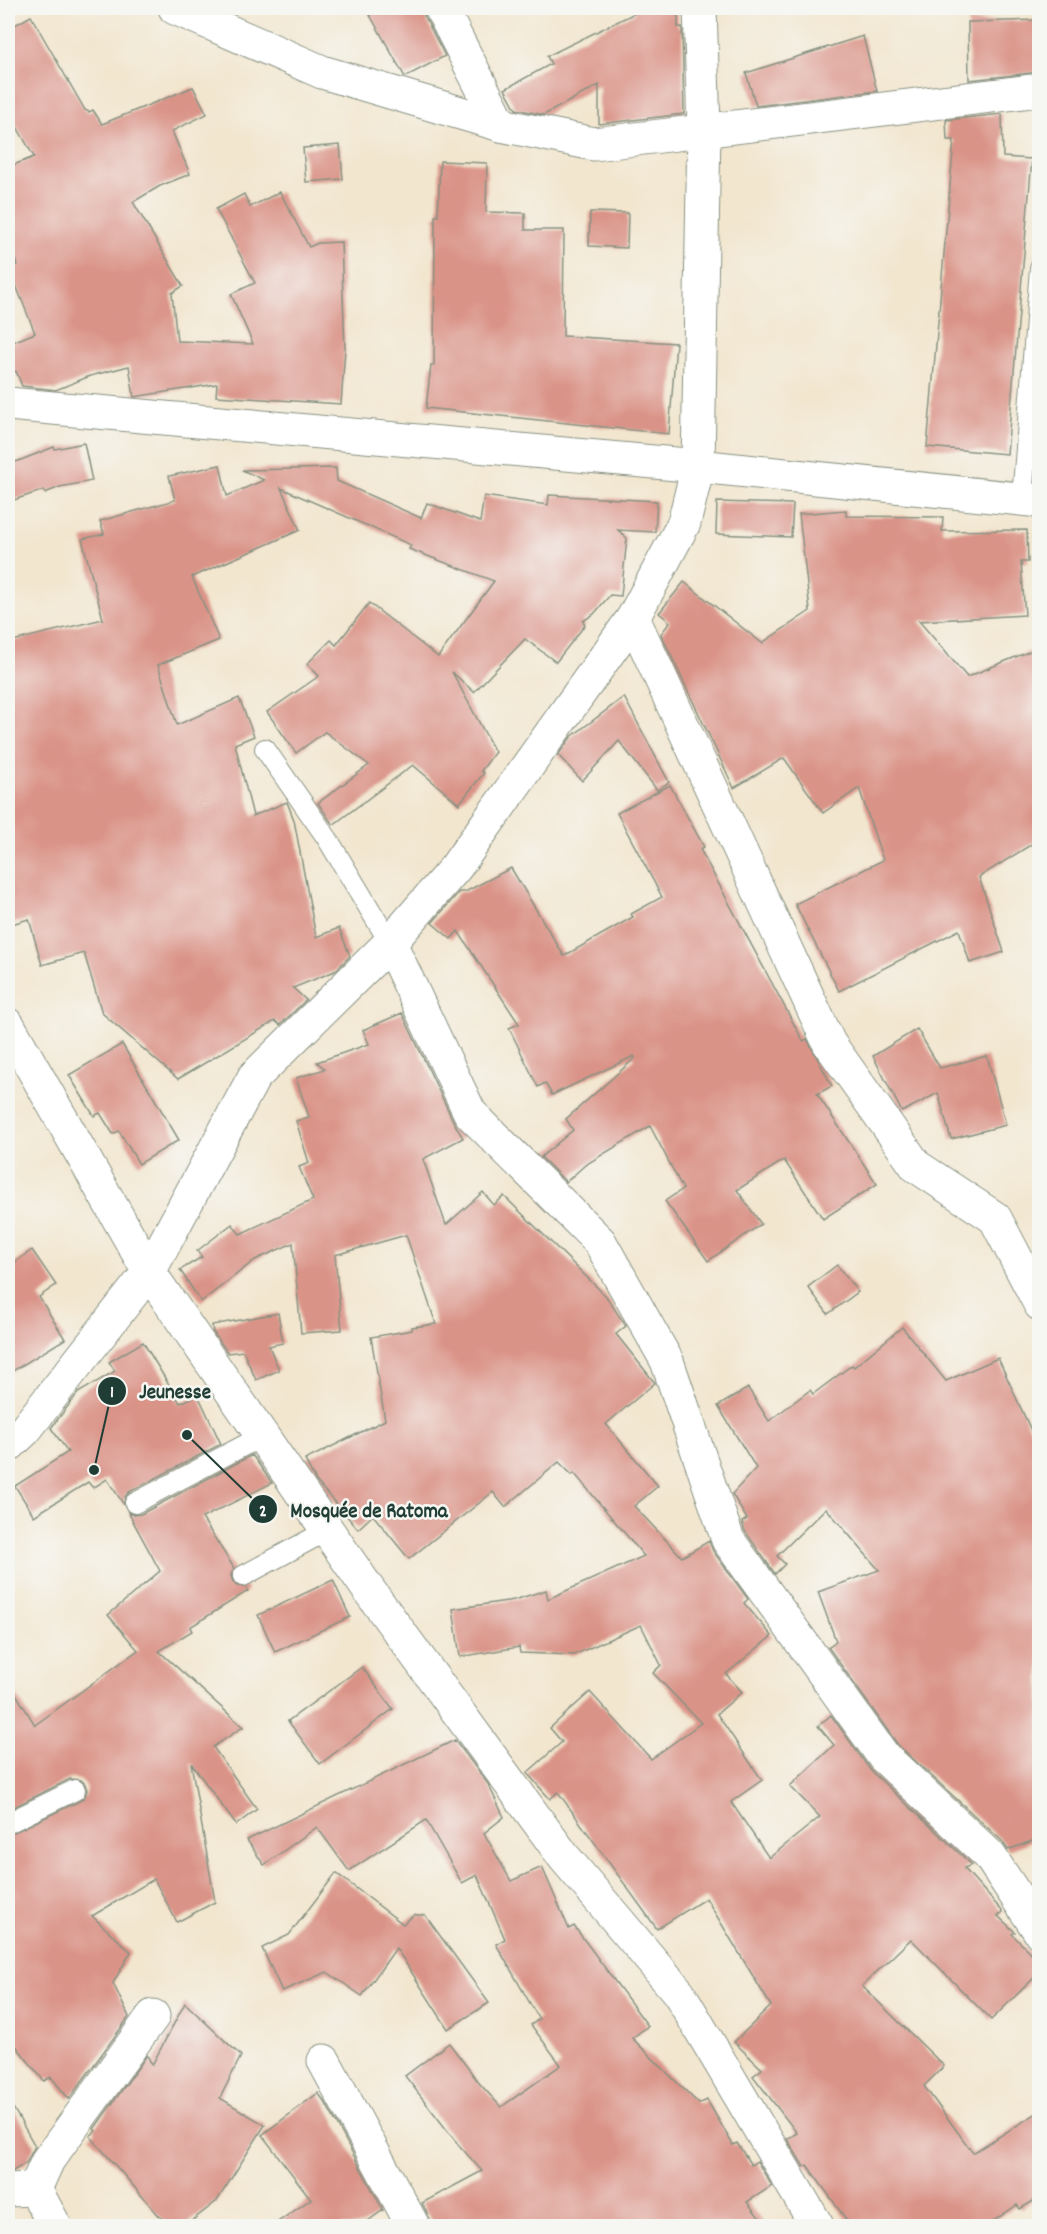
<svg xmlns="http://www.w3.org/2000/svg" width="1047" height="2234" viewBox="0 0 1047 2234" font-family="Dekko,sans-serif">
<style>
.building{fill:#da9387}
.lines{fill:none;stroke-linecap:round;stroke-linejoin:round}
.lane-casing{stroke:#889282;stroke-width:22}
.street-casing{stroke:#889282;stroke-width:35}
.lane{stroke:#fff;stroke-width:20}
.street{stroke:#fff;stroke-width:33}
.leader{fill:none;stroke:#1f3d34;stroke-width:2}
.callout-dot{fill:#1f3d34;stroke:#f6f6f2;stroke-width:2}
.mark-label{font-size:18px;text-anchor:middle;font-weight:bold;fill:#fff}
.callout-label{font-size:21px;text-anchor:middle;font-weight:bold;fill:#1f3d34;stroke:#f6f6f2;stroke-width:5;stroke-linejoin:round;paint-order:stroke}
</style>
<rect width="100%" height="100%" fill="#f6f6f2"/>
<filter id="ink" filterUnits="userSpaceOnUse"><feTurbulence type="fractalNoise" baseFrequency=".0167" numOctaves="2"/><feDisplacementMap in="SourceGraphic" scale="12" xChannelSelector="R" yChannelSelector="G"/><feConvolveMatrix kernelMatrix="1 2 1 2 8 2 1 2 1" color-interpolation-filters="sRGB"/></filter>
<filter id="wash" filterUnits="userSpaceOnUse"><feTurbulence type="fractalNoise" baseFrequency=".008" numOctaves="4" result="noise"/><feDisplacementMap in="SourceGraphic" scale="24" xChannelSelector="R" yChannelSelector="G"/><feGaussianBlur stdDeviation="1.35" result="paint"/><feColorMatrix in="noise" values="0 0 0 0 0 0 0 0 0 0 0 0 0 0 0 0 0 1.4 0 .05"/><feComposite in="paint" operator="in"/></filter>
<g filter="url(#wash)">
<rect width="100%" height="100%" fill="#f2e6cf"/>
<g id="blocks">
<g class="building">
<path d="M366,8H420L445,56L405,77Z"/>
<path d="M635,8H678V27H682L684,114L599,124V85L544,115L516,109L505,89L551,64L547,56L635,13Z"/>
<path d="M31,16L85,110L89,112L93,110L102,124L193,87L207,114L172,131L190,174L160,186L133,202L183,286L172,293L177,341L253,344L231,294L255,283L216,209L244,194L250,207L280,192L309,247L318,243L341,242L345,349L341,404L216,396L217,384L134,397L129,366L90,376L56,390L22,386L16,371L8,375V344L35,333L9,268L17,265L8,240V167L34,157L8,111V29Z"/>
<path d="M1040,20V72L969,80L968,22Z"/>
<path d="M863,36L877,91L756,106L746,73Z"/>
<path d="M1002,114L1003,157L1032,159L1007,454L927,447L954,140H947L946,120Z"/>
<path d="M340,145L343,179L306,182L303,148Z"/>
<path d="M440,161L487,163L486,212L525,213V230H564L563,336L676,343L669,434L426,408L431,365H434L435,216H438Z"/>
<path d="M590,212L628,213L627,248L589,246Z"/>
<path d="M84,443L92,481L60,487L45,493L44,490L8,502V465L54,447L55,449Z"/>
<path d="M220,465L227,496L264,480L242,470L336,468L337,481L421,518L427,503L480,522L484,496L548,505L549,495L657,501L655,532L618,530L627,538L621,596L610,595L594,614L583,621L585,625L556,662L525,639L474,692L452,672L495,752L481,771L484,773L459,804L413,765L333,825L318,803L369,765L325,732L296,753L267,712L319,676L307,664L331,640L336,645L369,603L438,657L494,581L409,549L411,545L281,488L300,530L192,577L219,640L158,665L177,725L239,698L254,736L235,744L253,816L287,802L294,820L316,937L339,928L350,956L335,971L293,988L306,1000L280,1025L275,1021L178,1079L102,1013L84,953L42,965L29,919L8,925V642L103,619L82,539L104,534L100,521L175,500L169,476Z"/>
<path d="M717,502L793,504L791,537L716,534Z"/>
<path d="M846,510V516L943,517L942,531L1027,530L1028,562H1021L1025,615L919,621L967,677L1040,647V839L979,877L1004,952L970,963L959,930L839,991L795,904L883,860L859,788L823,813L784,758L734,788L661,634L670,622L659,613L684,582L762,643L810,611L799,514Z"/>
<path d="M624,697L669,782L657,790L619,741L582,781L558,755L571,737Z"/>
<path d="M670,785L704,847L700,849L803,1041L807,1039L832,1086L817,1094L877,1184L823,1219L784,1160L737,1190L761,1224L708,1261L665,1201L683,1189L650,1126L585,1165L566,1182L541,1157L573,1130L566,1119L635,1058L634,1056L552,1095L545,1083L538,1087L509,1028L519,1024L458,931L451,939L432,923L459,892H465L511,868L564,956L633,917L631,914L662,897L617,813Z"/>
<path d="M402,1013L453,1121L463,1138L423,1159L446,1225L483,1192L494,1205L504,1196L606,1296L626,1326L616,1334L655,1383L606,1424L658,1486L634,1506L682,1557L709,1541L713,1551L748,1599L744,1603L772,1636L726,1674L742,1692L717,1714L762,1780L731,1802L769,1858L820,1817L790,1786L834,1745L818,1726L831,1715L871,1771L972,1865L964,1868L1003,1912L998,1916L1015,1932L1012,1934L1040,1963V1972L991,2020L911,1939L862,1986L944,2066L924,2086L973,2153L1040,2111V2197L1020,2209L1017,2205L986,2226H851L807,2165L804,2167L787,2139L797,2133L753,2076L762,2069L734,2042L771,2006L706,1898L657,1929L558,1792L550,1799L527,1773L562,1742L550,1728L590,1692L651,1759L701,1723L653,1673L661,1665L641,1625L574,1655L520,1653L519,1647L460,1657L453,1609L514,1600L546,1590L548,1599L644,1556L574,1473L572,1475L559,1462L505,1507L493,1492L409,1559L373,1515L358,1529L316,1481L305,1460L385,1420L371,1337L412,1330V1327L436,1324L406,1235L335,1255L342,1330L301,1333L293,1243L255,1260L201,1302L180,1270L202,1257L197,1251L232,1224L240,1234L313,1200L299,1167L309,1163L296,1121L309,1117L296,1078L325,1069L317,1062L369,1044L363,1030Z"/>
<path d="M917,1029L940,1068L987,1056L1006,1125L951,1139L938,1093L902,1112L873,1056Z"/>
<path d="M122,1044L179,1140L139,1164L119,1131L113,1134L100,1113L94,1116L69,1075Z"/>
<path d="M32,1250L56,1285L39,1297L65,1339L8,1374V1267Z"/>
<path d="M837,1265L858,1292L828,1314L808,1287Z"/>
<path d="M278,1313L283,1343L269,1346L279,1370L256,1380L243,1351L228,1353L213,1332L212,1325Z"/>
<path d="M902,1327L946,1381L998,1358L1040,1450V1838L1008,1850L1002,1841L898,1745L828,1647L836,1641L818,1592L879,1570L826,1508L777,1556L785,1564L775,1574L745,1531L742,1522L747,1519L732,1494L756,1468L718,1406L748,1388L769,1421L810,1390L813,1394L852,1365L854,1367Z"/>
<path d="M143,1342L180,1403L198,1395L221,1444L129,1492L125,1497L124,1505L107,1479L93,1488L88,1482L34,1516L15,1486L68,1452L51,1428L78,1393L115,1371L109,1362Z"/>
<path d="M252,1455L272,1483L202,1518L234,1568L231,1575L233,1582L237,1586L246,1587L248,1591L190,1627L192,1631L159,1651L243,1727L213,1747L257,1809L236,1825L191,1763L215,1902L177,1922L154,1879L92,1916L131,1952L113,1983L129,2017L69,2099L51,2077L44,2081L8,2036V1835L80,1801L85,1796L87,1790L85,1784L81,1780L70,1779L8,1810V1681L35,1725L138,1650L108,1615L160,1571L128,1512L134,1515L141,1514Z"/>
<path d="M333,1580L350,1617L275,1652L258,1615Z"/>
<path d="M362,1667L393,1709L320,1764L288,1721Z"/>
<path d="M455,1740L488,1784L504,1817L484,1833L511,1881L542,1867L569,1929L574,1926L648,2026L632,2038L699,2104L707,2100L733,2145L737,2143L751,2165L757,2161L772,2186L747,2202L766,2226H432L429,2217L422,2203L482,2171L457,2143L405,2076L449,2043L480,2084L501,2107L561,2065L531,2025L539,2019L496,1944L505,1939L477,1875L462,1883L426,1820L349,1871L317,1827L264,1865L247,1840Z"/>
<path d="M336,1873L403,1924L414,1915H425L489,2003L448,2029L396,1948L362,1996L327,1972L282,1991L262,1948L289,1935Z"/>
<path d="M185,2003L241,2056L220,2098L265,2125L217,2201L185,2226H168L90,2136L96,2131L94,2129L147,2055L152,2065Z"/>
<path d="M318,2093L325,2102L383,2210L361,2226H272L311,2199L262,2135Z"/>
<path d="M8,2099L35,2146L26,2163L13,2171H8Z"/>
</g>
</g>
</g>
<g filter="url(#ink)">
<use href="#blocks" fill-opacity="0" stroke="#889282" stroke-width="1.5"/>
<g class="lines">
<defs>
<g id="lane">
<path d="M1022,499L1040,268"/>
<path d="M265,749L327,838L390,943"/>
<path d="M135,1503L262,1436"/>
<path d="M243,1576L328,1530"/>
<path d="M8,1823L75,1790"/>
</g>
<g id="street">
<path d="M175,8L322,72L501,125L594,144L1040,90"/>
<path d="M441,8L501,125"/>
<path d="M8,404L698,466L1040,501"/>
<path d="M633,618L829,1043L916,1166L995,1218L1040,1304"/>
<path d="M390,943L470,1113L600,1242L667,1361L728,1540L884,1757L989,1855L1040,1932"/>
<path d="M8,1025L149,1272L368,1589L564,1857L679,1993L817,2226"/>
<path d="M8,1446L25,1430L149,1272L254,1077L390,943L456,867L633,618L684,523L698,466L704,129L700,8"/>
<path d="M324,2061L413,2226"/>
<path d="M35,2189L48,2160L153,2016"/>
<path d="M8,2190L35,2189L55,2226"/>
</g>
</defs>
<use href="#lane" class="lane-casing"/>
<use href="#street" class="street-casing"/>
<use href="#lane" class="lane"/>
<use href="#street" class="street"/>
</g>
</g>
<path class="leader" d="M94 1470L112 1391M187 1435L263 1509"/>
<g class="callout-dot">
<circle cx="94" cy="1470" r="6"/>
<circle cx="187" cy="1435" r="6"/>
<circle cx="112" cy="1391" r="15"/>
<circle cx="263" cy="1509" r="15"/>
</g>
<g class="mark-label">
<text x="112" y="1397">1</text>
<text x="263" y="1516">2</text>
</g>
<g class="callout-label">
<text x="175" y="1398">Jeunesse</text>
<text x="369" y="1517">Mosquée de Ratoma</text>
</g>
<rect width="1047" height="2234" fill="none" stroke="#f6f6f2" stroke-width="30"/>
</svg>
